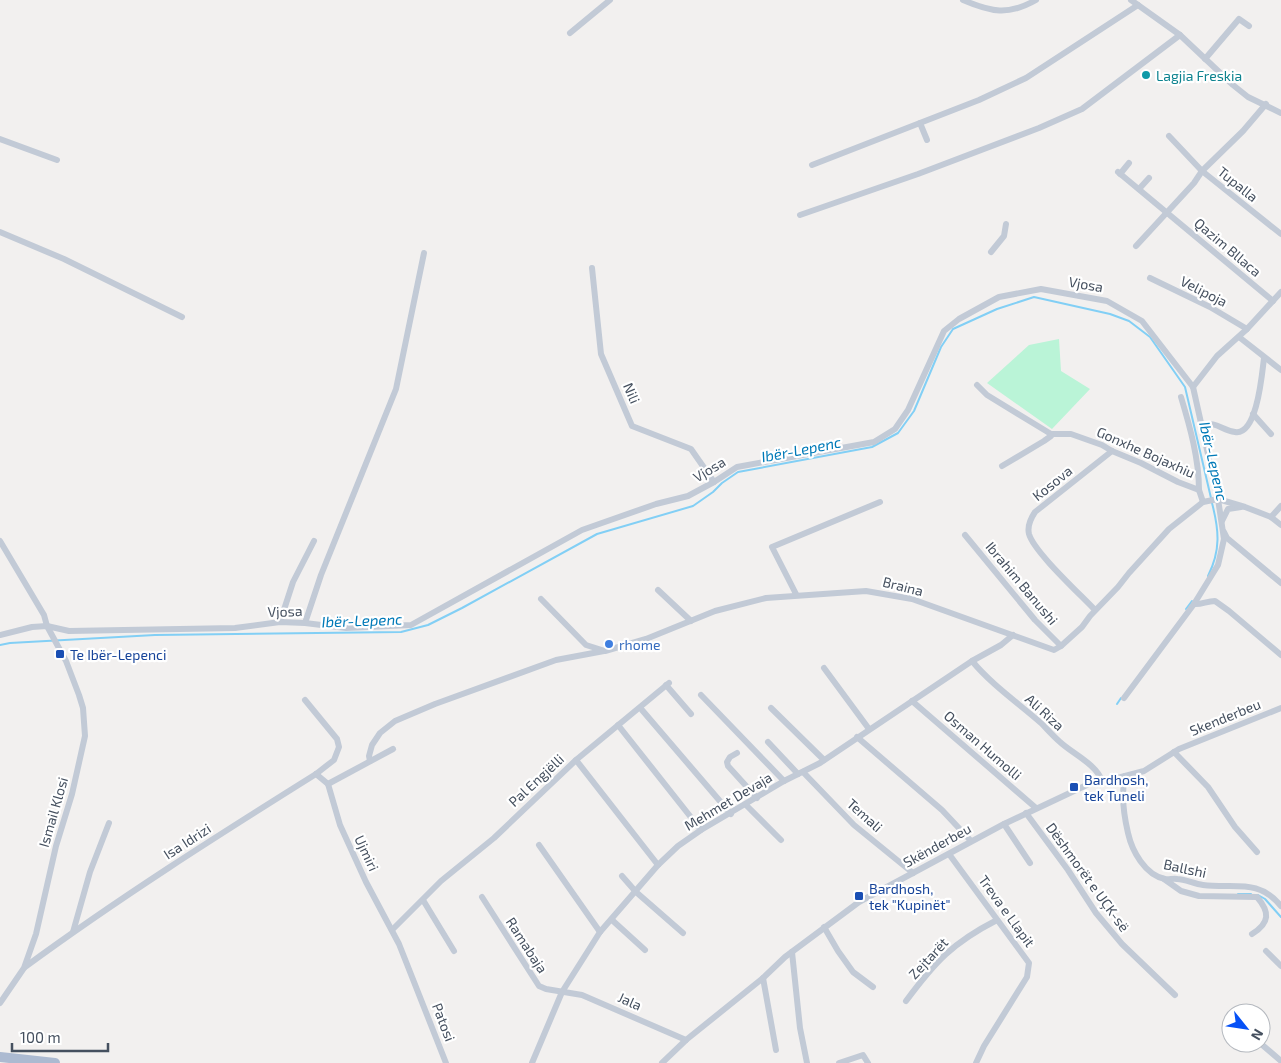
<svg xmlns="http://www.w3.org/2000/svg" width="1281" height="1063" viewBox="0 0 1281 1063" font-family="'Exo 2',sans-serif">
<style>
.green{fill:#baf4d7}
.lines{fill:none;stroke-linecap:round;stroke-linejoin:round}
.stream{stroke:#82cff5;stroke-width:2}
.street{stroke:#c2cad6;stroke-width:6}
.primary{stroke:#acbad1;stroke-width:10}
.culture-dot{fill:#0f9aa8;stroke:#fff;stroke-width:2}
.shop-dot{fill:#3f7fe0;stroke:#fff;stroke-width:2}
.transit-dot{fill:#1a4fb4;stroke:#fff;stroke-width:2}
.labels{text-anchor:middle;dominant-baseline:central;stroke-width:4.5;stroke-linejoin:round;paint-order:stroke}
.culture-label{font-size:14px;fill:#0d838f;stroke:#fff;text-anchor:start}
.street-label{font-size:14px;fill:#45505f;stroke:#fff}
.shop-label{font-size:14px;fill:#366cbe;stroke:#fff;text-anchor:start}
.transit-label{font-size:14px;fill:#164399;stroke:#fff;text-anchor:start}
.water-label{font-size:15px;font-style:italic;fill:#007ab8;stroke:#fff}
</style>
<rect width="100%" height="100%" fill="#f2f0ef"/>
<path class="green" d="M1059,339L1061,371L1090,389L1052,429L987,383L1029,345Z"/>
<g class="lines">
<g class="stream">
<path d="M1208,576C1221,550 1219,530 1212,503"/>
<path d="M1186,609L1192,601"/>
<path d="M0,645L10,643L155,635L401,632L428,625L462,608L597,534L693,506L713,492L722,483L738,472L872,447L898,433L914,411L941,347L953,329L997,309L1034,297L1110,314L1129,321L1150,337L1185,387L1211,498"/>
<path d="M1117,704L1121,698"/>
<path d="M1238,894H1251"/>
<path d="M1258,895L1265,899L1281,917"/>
</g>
<g class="street">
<path d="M963,0C991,12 1008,16 1036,0"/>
<path d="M1131,0L1180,35L1233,85L1248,97L1281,113"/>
<path d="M570,33L610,0"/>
<path d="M1205,59L1239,19L1249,26"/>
<path d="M920,123L927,140"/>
<path d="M1169,136L1202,171L1281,234"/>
<path d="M0,139L57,160"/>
<path d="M812,165L979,100L1026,78L1138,5"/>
<path d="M1118,172L1273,301"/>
<path d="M1120,174L1129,163"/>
<path d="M1139,189L1149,178"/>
<path d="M800,215L918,174L1039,128L1082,109L1180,35"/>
<path d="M0,232L64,259L182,317"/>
<path d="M1136,246L1194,183L1202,171L1243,131L1266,104"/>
<path d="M991,252L1004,236L1006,224"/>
<path d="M592,268L601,354L632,426L691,449L714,482"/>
<path d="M1150,278L1210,307L1247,329"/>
<path d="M1239,337L1281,370"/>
<path d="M977,385L987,395L1051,434H1071L1102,445L1112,451L1141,463L1178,482L1199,490L1203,502"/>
<path d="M1193,387L1217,356L1247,329L1281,292"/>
<path d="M1181,397C1190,427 1199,459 1199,490"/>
<path d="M1253,414L1271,434"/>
<path d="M1201,425C1217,421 1221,430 1235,432C1257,436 1262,374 1264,358"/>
<path d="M1002,466L1044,441L1051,436V434"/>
<path d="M1271,517L1281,506"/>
<path d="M1222,521L1228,509L1241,507"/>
<path d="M1224,532L1227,538L1281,583"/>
<path d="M965,535L1035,620L1061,646"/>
<path d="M0,541L44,615L47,626L66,661L79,695L83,708L85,736L72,794L56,846L36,934L24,968L0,1003"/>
<path d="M658,590L691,621"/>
<path d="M796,594L772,547L880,502"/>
<path d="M541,599L586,645L605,651L646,639L715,611L766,598L866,591L912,599L1054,650L1061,646L1082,627L1090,616L1118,587L1129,573L1169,529L1203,502L1218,499L1245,507L1271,517L1281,525"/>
<path d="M1194,604C1201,605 1207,601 1215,601L1229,611L1281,655"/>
<path d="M1095,610C1080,594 1034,552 1029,534C1027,526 1031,518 1035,512L1112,451"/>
<path d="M280,622L293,582L314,541"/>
<path d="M305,623L321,575L396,389L424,253"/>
<path d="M0,635L32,627L47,626L69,631L235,628L280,622L305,623L346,628L411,625L582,530L656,504L688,496L714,482L737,467L874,442L895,429L908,410L944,331L959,319L999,297L1041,289L1107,301L1142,321L1193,387L1218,499L1224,539L1218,565L1194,604L1124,698"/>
<path d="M972,661C992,685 1017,702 1041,723C1047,729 1053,736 1060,742C1073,754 1096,764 1102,781"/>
<path d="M824,668L869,729"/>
<path d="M666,685L691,714"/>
<path d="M701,695L784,781"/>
<path d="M912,701L1036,808"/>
<path d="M771,708L824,760"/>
<path d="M642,710L731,814"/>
<path d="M618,725L701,830"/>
<path d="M857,737L942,810L971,841"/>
<path d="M768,742L798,774"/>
<path d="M1174,752L1208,787L1235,827L1257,852"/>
<path d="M737,753L730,757L727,762L728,766L757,798"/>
<path d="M576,760L658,865"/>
<path d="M370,761L369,756L372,745L380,733L395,721L435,704L556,660L604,651"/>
<path d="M803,772L854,825L913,873"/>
<path d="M316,774L328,784L340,825L366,882L399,944L446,1063"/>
<path d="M1125,776C1121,794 1124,816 1128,833C1132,851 1145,875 1165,879C1169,880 1173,878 1177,879C1185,879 1194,884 1203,885C1235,889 1258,878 1281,906"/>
<path d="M328,784L393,749"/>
<path d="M746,805L781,840"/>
<path d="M1026,813L1068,870L1096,913L1122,944L1175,995"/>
<path d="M1004,824L1030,863"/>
<path d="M539,845L600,932"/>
<path d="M949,854L1029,963L1027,977L984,1046L976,1063"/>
<path d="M622,876L636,892L683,933"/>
<path d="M1164,879L1181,891L1199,896L1257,897C1270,912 1270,923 1252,934"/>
<path d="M482,897L539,986L546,989L582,995L686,1040"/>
<path d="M423,900L454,951"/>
<path d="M612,920L645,950"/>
<path d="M824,927L838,951L853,972L873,987"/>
<path d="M392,930L441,881L494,838L576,760L669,683"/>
<path d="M73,932L90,872L109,823"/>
<path d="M1266,951L1281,966"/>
<path d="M792,952L800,1028L807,1063"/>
<path d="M25,967C119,898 217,836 316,774L334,760L339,747L337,739L305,700"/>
<path d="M763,978L776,1050"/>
<path d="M906,1001C935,962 952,943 997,920"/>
<path d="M1260,1043L1281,1061"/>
<path d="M532,1063L562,992L600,932L658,865L678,846L701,830L784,781L820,763L972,661L1001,645L1013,635"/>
<path d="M662,1063L686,1040L763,978L785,957L859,902L1004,824L1091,783L1106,781L1144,771L1179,749L1281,708"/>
<path d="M839,1063L863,1055L868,1063"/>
</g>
<path class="primary" d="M0,1057L55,1063"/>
</g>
<circle class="culture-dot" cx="1146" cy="75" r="5"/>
<circle class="shop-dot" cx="609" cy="644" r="5"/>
<g class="transit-dot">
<rect x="55" y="649" width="10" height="10" rx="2.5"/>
<rect x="1069" y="782" width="10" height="10" rx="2.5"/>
<rect x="854" y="891" width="10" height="10" rx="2.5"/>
</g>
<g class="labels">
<g class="culture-label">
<text x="1156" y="75">Lagjia Freskia</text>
</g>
<g class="street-label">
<text transform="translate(1238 184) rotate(39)">Tupalla</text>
<text transform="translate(1228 247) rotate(40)">Qazim Bllaca</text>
<text transform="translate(1086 284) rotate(10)">Vjosa</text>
<text transform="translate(1204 291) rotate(27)">Velipoja</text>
<text transform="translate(632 393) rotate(67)">Nili</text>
<text transform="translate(1146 452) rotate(24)">Gonxhe Bojaxhiu</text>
<text transform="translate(709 469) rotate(-31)">Vjosa</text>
<text transform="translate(1052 483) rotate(-39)">Kosova</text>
<text transform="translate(1022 583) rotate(50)">Ibrahim Banushi</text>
<text transform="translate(903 586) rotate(14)">Braina</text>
<text transform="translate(285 611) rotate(-2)">Vjosa</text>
<text transform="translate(1045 712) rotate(42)">Ali Riza</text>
<text transform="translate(1225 717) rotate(-22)">Skenderbeu</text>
<text transform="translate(983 745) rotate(41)">Osman Humolli</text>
<text transform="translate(536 780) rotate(-43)">Pal Engjëlli</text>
<text transform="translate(728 801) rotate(-31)">Mehmet Devaja</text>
<text transform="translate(53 812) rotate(-74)">Ismail Klosi</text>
<text transform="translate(865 815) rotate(42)">Temali</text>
<text transform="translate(187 841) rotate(-33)">Isa Idrizi</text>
<text transform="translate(937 845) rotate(-29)">Skënderbeu</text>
<text transform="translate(367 853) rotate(65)">Ujmiri</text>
<text transform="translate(1185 868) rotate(12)">Ballshi</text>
<text transform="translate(1088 877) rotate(54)">Dëshmorët e UÇK-së</text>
<text transform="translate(1007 911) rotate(54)">Treva e Llapit</text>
<text transform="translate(527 945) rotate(57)">Ramabaja</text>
<text transform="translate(928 958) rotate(-47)">Zejtarët</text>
<text transform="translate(630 1001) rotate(24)">Jala</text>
<text transform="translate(444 1022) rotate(69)">Patosi</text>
</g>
<g class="shop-label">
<text x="619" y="644">rhome</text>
</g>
<g class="transit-label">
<text x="70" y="654">Te Ibër-Lepenci</text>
<text x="1084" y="779">Bardhosh,<tspan x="1084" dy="16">tek Tuneli</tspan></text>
<text x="869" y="888">Bardhosh,<tspan x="869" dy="16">tek "Kupinët"</tspan></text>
</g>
<g class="water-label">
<text transform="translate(801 449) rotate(-11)">Ibër-Lepenc</text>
<text transform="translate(1214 461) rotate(77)">Ibër-Lepenc</text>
<text transform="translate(362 620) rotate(-2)">Ibër-Lepenc</text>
</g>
</g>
<g transform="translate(1246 1028) rotate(120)"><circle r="24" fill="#ffffff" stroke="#b5b9bf"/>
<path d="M0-4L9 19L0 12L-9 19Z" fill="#0651f6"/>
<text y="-8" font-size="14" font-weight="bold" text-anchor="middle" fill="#45505f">N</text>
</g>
<path d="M12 1043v8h96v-8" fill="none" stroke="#45505f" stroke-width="2.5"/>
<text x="20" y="1043" font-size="15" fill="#45505f" stroke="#ffffff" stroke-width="4" paint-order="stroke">100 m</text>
</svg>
